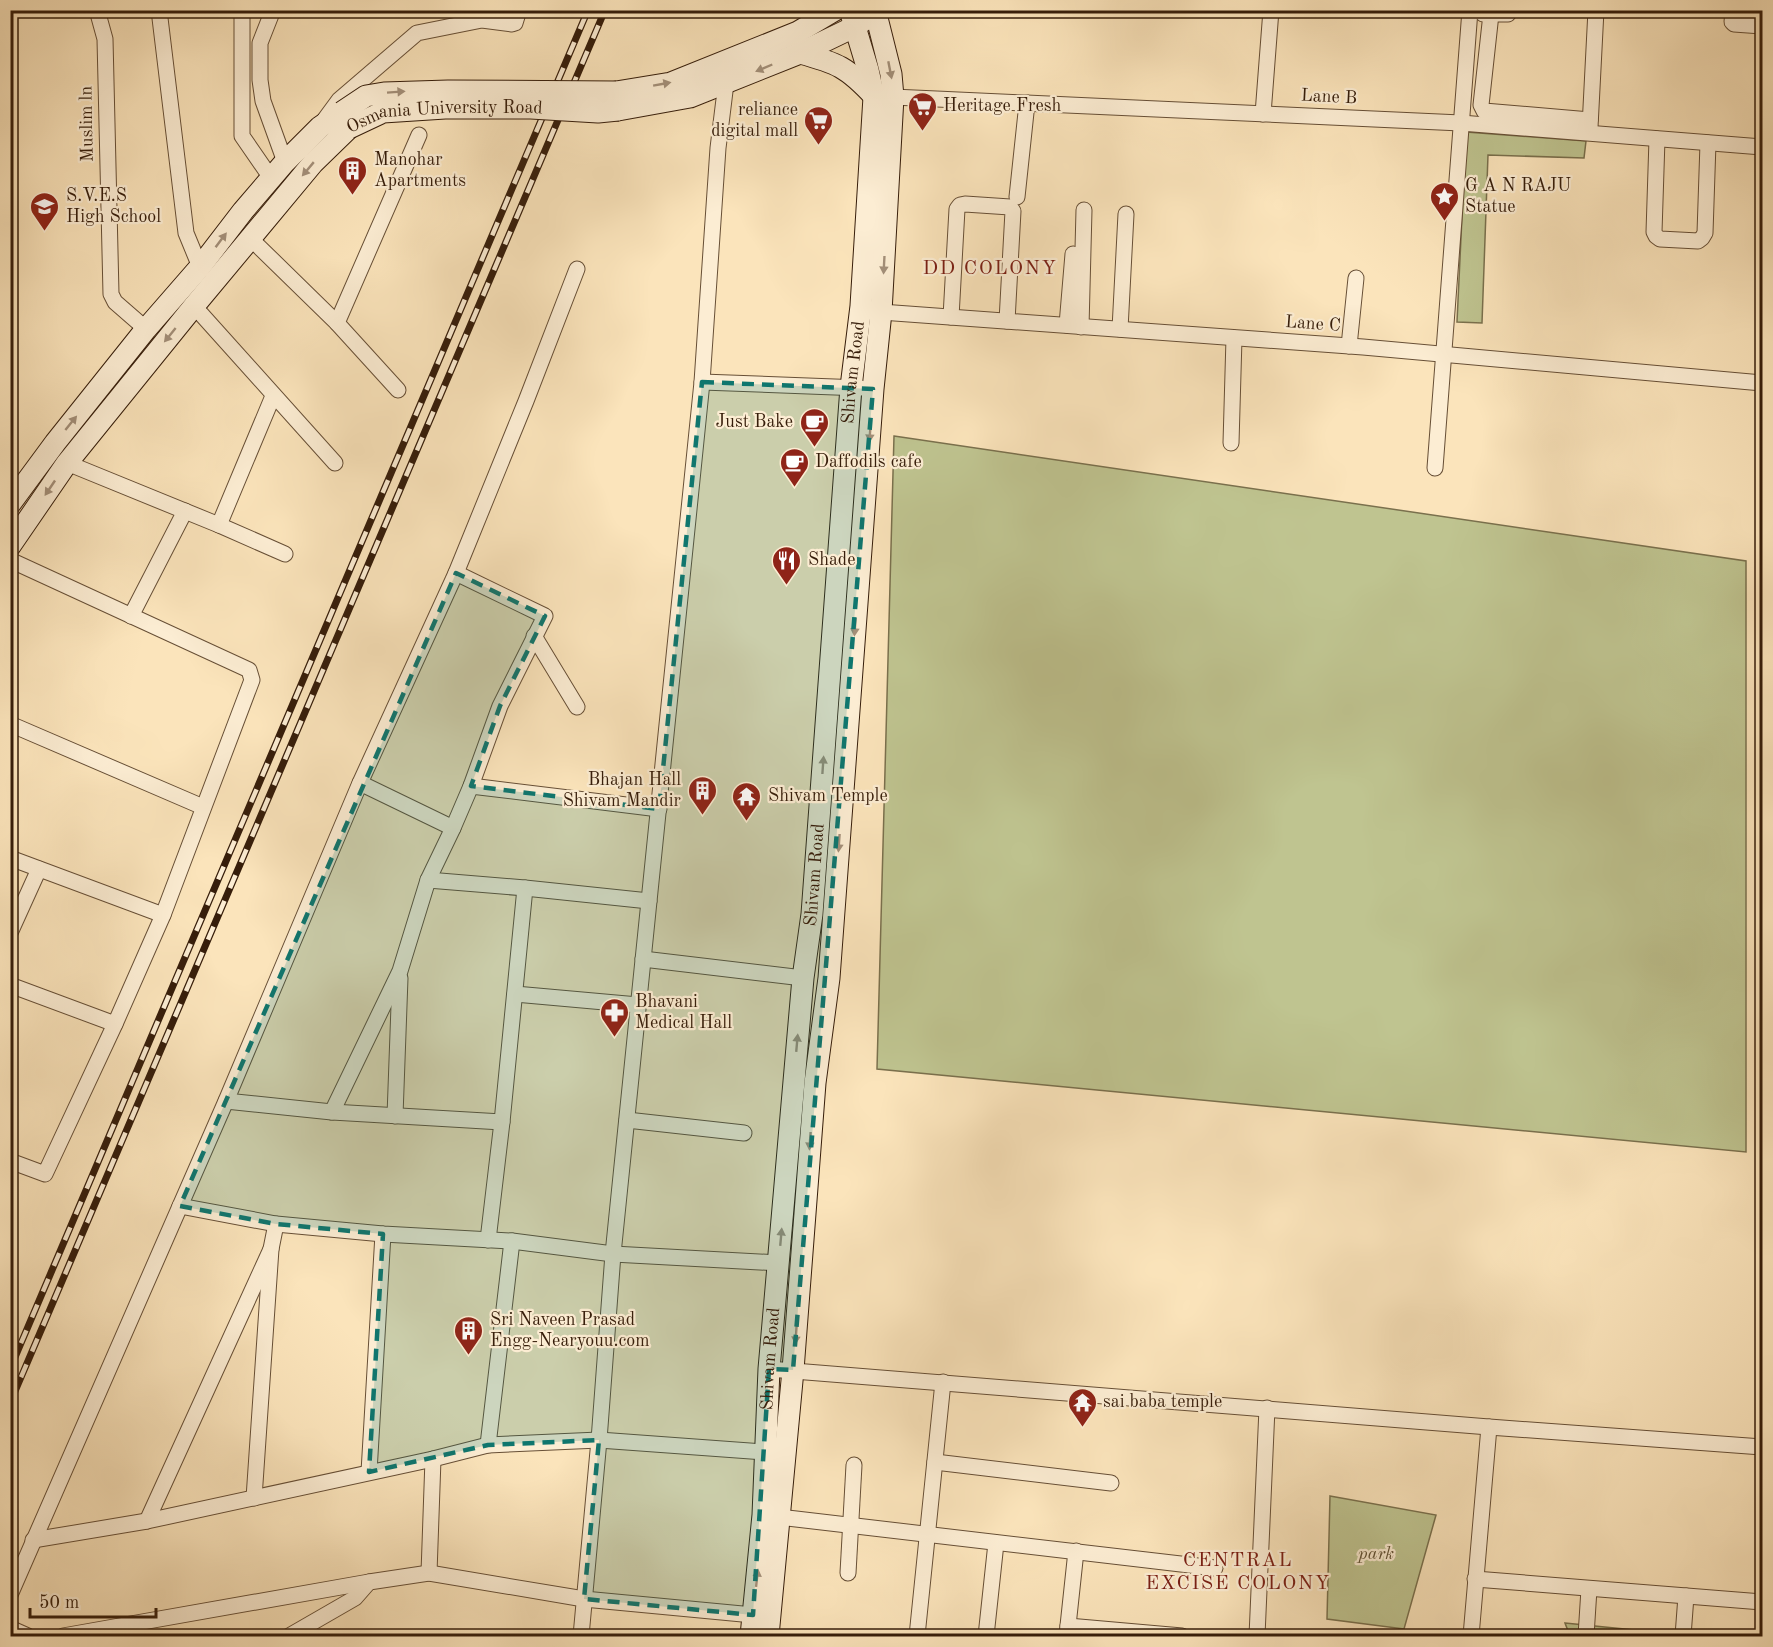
<svg xmlns="http://www.w3.org/2000/svg" width="1773" height="1647" viewBox="0 0 1773 1647" font-family="'Old Standard TT',serif">
<style>
.green{fill:#bfc490;stroke:#7a704d;stroke-width:1.5}
.lines{fill:none;stroke-linecap:round;stroke-linejoin:round}
.minor-casing{stroke:#674f36;stroke-width:17}
.secondary-casing{stroke:#361d0a;stroke-width:23}
.minor{stroke:#fcedd3;stroke-width:15}
.secondary{stroke:#fcedd3;stroke-width:21}
.rail-casing{stroke:#361d0a;stroke-width:7}
.rail{stroke:#fcedd3;stroke-width:4.5;stroke-dasharray:14;stroke-linecap:butt}
.secondary-bridge-casing{stroke:#361d0a;stroke-width:23;stroke-linecap:butt}
.secondary-bridge{stroke:#fcedd3;stroke-width:21}
.oneway{fill:#a38f79}
.marked{fill:#0f766e;fill-opacity:0.2;stroke:#0f766e;stroke-width:4.5;stroke-dasharray:12 8;stroke-linejoin:round}
.labels{text-anchor:middle;dominant-baseline:central;stroke-width:4.5;stroke-linejoin:round;paint-order:stroke}
.street-label{font-size:18px;fill:#361d0a;stroke:#fcedd3}
.poi-label{font-size:18px;fill:#361d0a;stroke:#fcedd3;text-anchor:start}
.park-label{font-size:18px;font-style:italic;fill:#5f4f32;stroke:#fcedd3}
.neighbourhood-label{font-size:20px;letter-spacing:1.5px;fill:#7a1f14;stroke:#fcedd3}
</style>
<rect width="100%" height="100%" fill="#fbe4bb"/>
<filter id="stains"><feTurbulence type="fractalNoise" baseFrequency=".00333" numOctaves="4"/><feColorMatrix values="0 0 0 0 .2 0 0 0 0 .09 0 0 0 0 .02 0 0 0 .5 -.17"/></filter>
<radialGradient id="worn" r=".72"><stop offset=".6" stop-color="#630" stop-opacity="0"/><stop offset="1" stop-color="#630" stop-opacity=".3"/></radialGradient>
<g class="green">
<path d="M1466,132L1586,141L1584,158L1488,155L1482,323L1457,322Z"/>
<path d="M894,436L1746,561V1152L877,1069Z"/>
<path d="M1330,1496L1436,1515L1404,1629L1327,1619Z"/>
<path d="M1565,1623L1694,1636H1570Z"/>
</g>
<g class="lines">
<defs>
<g id="minor">
<path d="M97,10L105,39L111,294L115,302L146,329"/>
<path d="M159,10L186,233L200,267"/>
<path d="M242,10V136L271,178"/>
<path d="M273,10L260,43V80L263,101L285,162"/>
<path d="M1733,10L1732,22L1734,24L1762,26"/>
<path d="M1483,14H1508L1511,10"/>
<path d="M1491,14L1481,105L1484,111L1590,120"/>
<path d="M893,97L1461,123L1762,147"/>
<path d="M1263,114L1271,10"/>
<path d="M325,119L339,100L417,33L482,20L512,24L515,23L519,10"/>
<path d="M1590,127L1596,10"/>
<path d="M1657,139L1654,232L1656,236L1660,239L1698,241L1702,238L1705,233L1708,143"/>
<path d="M1017,197L1027,103"/>
<path d="M251,239L337,323L398,390"/>
<path d="M194,306L335,463"/>
<path d="M872,309L881,312L1363,347L1762,383"/>
<path d="M951,317L957,209L960,205L965,204L1010,207L1013,211L1007,321"/>
<path d="M337,323L419,135"/>
<path d="M1067,325L1073,254"/>
<path d="M1081,327L1084,210"/>
<path d="M1120,329L1126,214"/>
<path d="M1349,346L1356,278"/>
<path d="M702,382L861,388"/>
<path d="M1231,443L1234,338"/>
<path d="M67,463L219,525L285,554"/>
<path d="M1435,468L1470,10"/>
<path d="M219,525L273,396"/>
<path d="M10,560L249,670L252,680L163,915L115,1024L45,1174L10,1161"/>
<path d="M131,616L185,511"/>
<path d="M534,636L577,707"/>
<path d="M10,724L203,807"/>
<path d="M360,783L453,828"/>
<path d="M471,786L659,809"/>
<path d="M10,858L163,915"/>
<path d="M428,880L525,888L649,901"/>
<path d="M10,933L39,869"/>
<path d="M643,959L803,978"/>
<path d="M10,985L115,1024"/>
<path d="M515,994L638,1005"/>
<path d="M226,1101L332,1112L502,1122"/>
<path d="M332,1112L400,971L428,880L453,828L471,786L500,706L545,616L456,573"/>
<path d="M395,1116L400,978"/>
<path d="M627,1120L744,1133"/>
<path d="M180,1206L276,1224L383,1234L512,1241L613,1254L779,1263"/>
<path d="M488,1240L502,1122L525,888"/>
<path d="M769,1369L1489,1427L1762,1447"/>
<path d="M488,1445L512,1241"/>
<path d="M935,1462L1111,1483"/>
<path d="M369,1472L383,1234"/>
<path d="M254,1498L271,1249L276,1224"/>
<path d="M779,1517L1215,1568"/>
<path d="M147,1521L271,1249"/>
<path d="M33,1540L147,1521L433,1459L488,1445L599,1440L765,1452"/>
<path d="M429,1573L433,1459"/>
<path d="M848,1573L854,1465"/>
<path d="M1475,1579L1762,1602"/>
<path d="M10,1595L226,1101L360,783L456,573L526,401L577,269"/>
<path d="M1068,1626L1182,1636"/>
<path d="M10,1628L28,1636"/>
<path d="M1067,1635L1076,1551"/>
<path d="M63,1636L369,1582L429,1573L584,1599L753,1615"/>
<path d="M289,1636L355,1598L369,1582"/>
<path d="M581,1636L599,1440L613,1254L702,382L718,148L726,83"/>
<path d="M917,1636L943,1382"/>
<path d="M986,1636L996,1543"/>
<path d="M1257,1636L1267,1408"/>
<path d="M1471,1636L1489,1427"/>
<path d="M1586,1636L1589,1589"/>
<path d="M1683,1636L1686,1596"/>
</g>
<g id="secondary">
<path d="M800,53C837,63 847,67 874,96"/>
<path d="M616,92L671,83L798,32L835,10"/>
<path d="M618,110L690,97L800,53L856,26L866,19"/>
<path d="M10,504L55,443L146,329L200,267L243,211L285,162L320,127L342,112"/>
<path d="M10,546L67,463L194,306L313,163L349,128"/>
<path id="s1" d="M751,1636L763,1515L769,1369L803,978L812,914L851,387L861,306L874,97L868,70L850,10"/>
<path d="M768,1636L793,1370L815,1083L829,978L873,389L881,312L893,97L891,74L875,10"/>
</g>
</defs>
<use href="#minor" class="minor-casing"/>
<use href="#secondary" class="secondary-casing"/>
<use href="#minor" class="minor"/>
<use href="#secondary" class="secondary"/>
<defs>
<g id="rail">
<path d="M10,1369L588,10"/>
<path d="M10,1403L605,10"/>
</g>
</defs>
<use href="#rail" class="rail-casing"/>
<use href="#rail" class="rail"/>
<defs>
<g id="secondary-bridge">
<path d="M342,112L366,96L384,93L448,91L616,92"/>
<path id="s2" d="M349,128L383,112L445,108H531L598,112L618,110"/>
</g>
</defs>
<use href="#secondary-bridge" class="secondary-bridge-casing"/>
<use href="#secondary-bridge" class="secondary-bridge"/>
</g>
<defs><path id="oneway-solid" d="M-6-.8H1V-3.2L6.5 0L1 3.2V.8H-6Z" transform="scale(1.5)"/></defs>
<g class="oneway">
<use href="#oneway-solid" transform="translate(764 68) rotate(157)"/>
<use href="#oneway-solid" transform="translate(890 70) rotate(79)"/>
<use href="#oneway-solid" transform="translate(662 84) rotate(-10)"/>
<use href="#oneway-solid" transform="translate(396 92) rotate(-4)"/>
<use href="#oneway-solid" transform="translate(308 169) rotate(130)"/>
<use href="#oneway-solid" transform="translate(221 240) rotate(-53)"/>
<use href="#oneway-solid" transform="translate(884 265) rotate(93)"/>
<use href="#oneway-solid" transform="translate(170 335) rotate(129)"/>
<use href="#oneway-solid" transform="translate(71 423) rotate(-51)"/>
<use href="#oneway-solid" transform="translate(870 433) rotate(94)"/>
<use href="#oneway-solid" transform="translate(50 488) rotate(124)"/>
<use href="#oneway-solid" transform="translate(855 627) rotate(94)"/>
<use href="#oneway-solid" transform="translate(823 765) rotate(-86)"/>
<use href="#oneway-solid" transform="translate(839 843) rotate(94)"/>
<use href="#oneway-solid" transform="translate(797 1043) rotate(-85)"/>
<use href="#oneway-solid" transform="translate(810 1141) rotate(94)"/>
<use href="#oneway-solid" transform="translate(781 1237) rotate(-85)"/>
<use href="#oneway-solid" transform="translate(796 1335) rotate(94)"/>
<use href="#oneway-solid" transform="translate(757 1578) rotate(-84)"/>
</g>
<path class="marked" d="M702,382L873,389L793,1370L769,1369L753,1615L584,1599L599,1440L488,1445L369,1472L383,1234L276,1224L180,1206L456,573L545,616L500,706L471,786L659,809Z"/>
<defs>
<symbol id="supermarket-pin" viewBox="-11 -11 22 30"><path d="M0 17L-7.5 6A9.5 9.5 0 1 1 7.5 6Z" fill="#8f2418" stroke="#fcedd3"/><path d="M-6-5.5h2.5l.6 2H6L4.5 2H-2.5L-4.4-4H-6ZM-1.5 3.2a1.3 1.3 0 1 0 .1 0ZM3 3.2a1.3 1.3 0 1 0 .1 0Z" fill="#fff"/></symbol>
<symbol id="building-pin" viewBox="-11 -11 22 30"><path d="M0 17L-7.5 6A9.5 9.5 0 1 1 7.5 6Z" fill="#8f2418" stroke="#fcedd3"/><path d="M-4-6H4V6H1V3H-1V6H-4ZM-2.5-4.3h1.7v1.8h-1.7ZM.8-4.3h1.7v1.8H.8ZM-2.5-1h1.7V.8h-1.7ZM.8-1h1.7V.8H.8Z" fill="#fff"/></symbol>
<symbol id="sight-pin" viewBox="-11 -11 22 30"><path d="M0 17L-7.5 6A9.5 9.5 0 1 1 7.5 6Z" fill="#8f2418" stroke="#fcedd3"/><path d="M0-6L1.8-2.2L6-1.7L2.9 1.2L3.7 5.4L0 3.3L-3.7 5.4L-2.9 1.2L-6-1.7L-1.8-2.2Z" fill="#fff"/></symbol>
<symbol id="school-pin" viewBox="-11 -11 22 30"><path d="M0 17L-7.5 6A9.5 9.5 0 1 1 7.5 6Z" fill="#8f2418" stroke="#fcedd3"/><path d="M0-5L7-2L0 1L-7-2ZM-4 1L0 2.5L4 1V4Q0 6-4 4Z" fill="#fff"/></symbol>
<symbol id="cafe-pin" viewBox="-11 -11 22 30"><path d="M0 17L-7.5 6A9.5 9.5 0 1 1 7.5 6Z" fill="#8f2418" stroke="#fcedd3"/><path d="M-5.5-4.5H6V0H3Q3 3.5 0 3.5H-2.5Q-5.5 3.5-5.5 0ZM3-3.2v2h1.7v-2ZM-6 4.5H4V6H-6Z" fill="#fff"/></symbol>
<symbol id="restaurant-pin" viewBox="-11 -11 22 30"><path d="M0 17L-7.5 6A9.5 9.5 0 1 1 7.5 6Z" fill="#8f2418" stroke="#fcedd3"/><path d="M-5-6h1v4h1v-4h1v4h1v-4h1v5L-1.5 .5V6h-2V.5L-5-1ZM5-6V6H3V1.5H1.5Q1.5-4 5-6Z" fill="#fff"/></symbol>
<symbol id="temple-pin" viewBox="-11 -11 22 30"><path d="M0 17L-7.5 6A9.5 9.5 0 1 1 7.5 6Z" fill="#8f2418" stroke="#fcedd3"/><path d="M0-6L5-2H3V0L6.5 2.5H4V6H1.5V3h-3V6H-4V2.5H-6.5L-3 0V-2H-5Z" fill="#fff"/></symbol>
<symbol id="pharmacy-pin" viewBox="-11 -11 22 30"><path d="M0 17L-7.5 6A9.5 9.5 0 1 1 7.5 6Z" fill="#8f2418" stroke="#fcedd3"/><path d="M-2-6h4v4h4v4h-4v4h-4v-4h-4v-4h4Z" fill="#fff"/></symbol>
</defs>
<g fill-rule="evenodd">
<use href="#supermarket-pin" x="906" y="90" width="33" height="45"/>
<use href="#supermarket-pin" x="802" y="104" width="33" height="45"/>
<use href="#building-pin" x="336" y="154" width="33" height="45"/>
<use href="#sight-pin" x="1428" y="180" width="33" height="45"/>
<use href="#school-pin" x="28" y="190" width="33" height="45"/>
<use href="#cafe-pin" x="798" y="406" width="33" height="45"/>
<use href="#cafe-pin" x="778" y="446" width="33" height="45"/>
<use href="#restaurant-pin" x="770" y="544" width="33" height="45"/>
<use href="#building-pin" x="686" y="774" width="33" height="45"/>
<use href="#temple-pin" x="730" y="780" width="33" height="45"/>
<use href="#pharmacy-pin" x="598" y="996" width="33" height="45"/>
<use href="#building-pin" x="452" y="1314" width="33" height="45"/>
<use href="#temple-pin" x="1066" y="1386" width="33" height="45"/>
</g>
<g class="labels">
<g class="street-label">
<text transform="translate(1329 97) rotate(3)">Lane B</text>
<text stroke="none"><textPath href="#s2" startOffset="98">Osmania University Road</textPath></text>
<text transform="translate(87 124) rotate(-91)">Muslim ln</text>
<text transform="translate(1313 324) rotate(4)">Lane C</text>
<text stroke="none"><textPath href="#s1" startOffset="1268">Shivam Road</textPath></text>
<text stroke="none"><textPath href="#s1" startOffset="764">Shivam Road</textPath></text>
<text stroke="none"><textPath href="#s1" startOffset="278">Shivam Road</textPath></text>
</g>
<g class="poi-label">
<text x="943" y="106">Heritage Fresh</text>
<text x="798" y="110" text-anchor="end">reliance<tspan x="798" dy="21">digital mall</tspan></text>
<text x="374" y="160">Manohar<tspan x="374" dy="21">Apartments</tspan></text>
<text x="1465" y="186">G A N RAJU<tspan x="1465" dy="21">Statue</tspan></text>
<text x="66" y="196">S.V.E.S<tspan x="66" dy="21">High School</tspan></text>
<text x="793" y="422" text-anchor="end">Just Bake</text>
<text x="815" y="462">Daffodils cafe</text>
<text x="808" y="560">Shade</text>
<text x="681" y="780" text-anchor="end">Bhajan Hall<tspan x="681" dy="21">Shivam Mandir</tspan></text>
<text x="768" y="796">Shivam Temple</text>
<text x="635" y="1002">Bhavani<tspan x="635" dy="21">Medical Hall</tspan></text>
<text x="490" y="1320">Sri Naveen Prasad<tspan x="490" dy="21">Engg-Nearyouu.com</tspan></text>
<text x="1103" y="1402">sai baba temple</text>
</g>
<g class="park-label">
<text x="1376" y="1554">park</text>
</g>
<g class="neighbourhood-label">
<text x="990" y="269">DD COLONY</text>
<text x="1238" y="1561">CENTRAL<tspan x="1238" dy="23">EXCISE COLONY</tspan></text>
</g>
</g>
<rect width="1773" height="1647" fill="none" stroke="#fbe4bb" stroke-width="36"/>
<rect x="12" y="12" width="1749" height="1623" fill="none" stroke="#361d0a" stroke-width="3"/>
<rect x="18" y="18" width="1737" height="1611" fill="none" stroke="#361d0a" stroke-width="1.5"/>
<path d="M30 1608v9h126v-9" fill="none" stroke="#361d0a" stroke-width="3"/>
<text x="39" y="1608" font-size="18" fill="#361d0a" stroke="#fcedd3" stroke-width="4.5" paint-order="stroke">50 m</text>
<rect width="100%" height="100%" filter="url(#stains)"/>
<rect width="100%" height="100%" fill="url(#worn)"/>
</svg>
